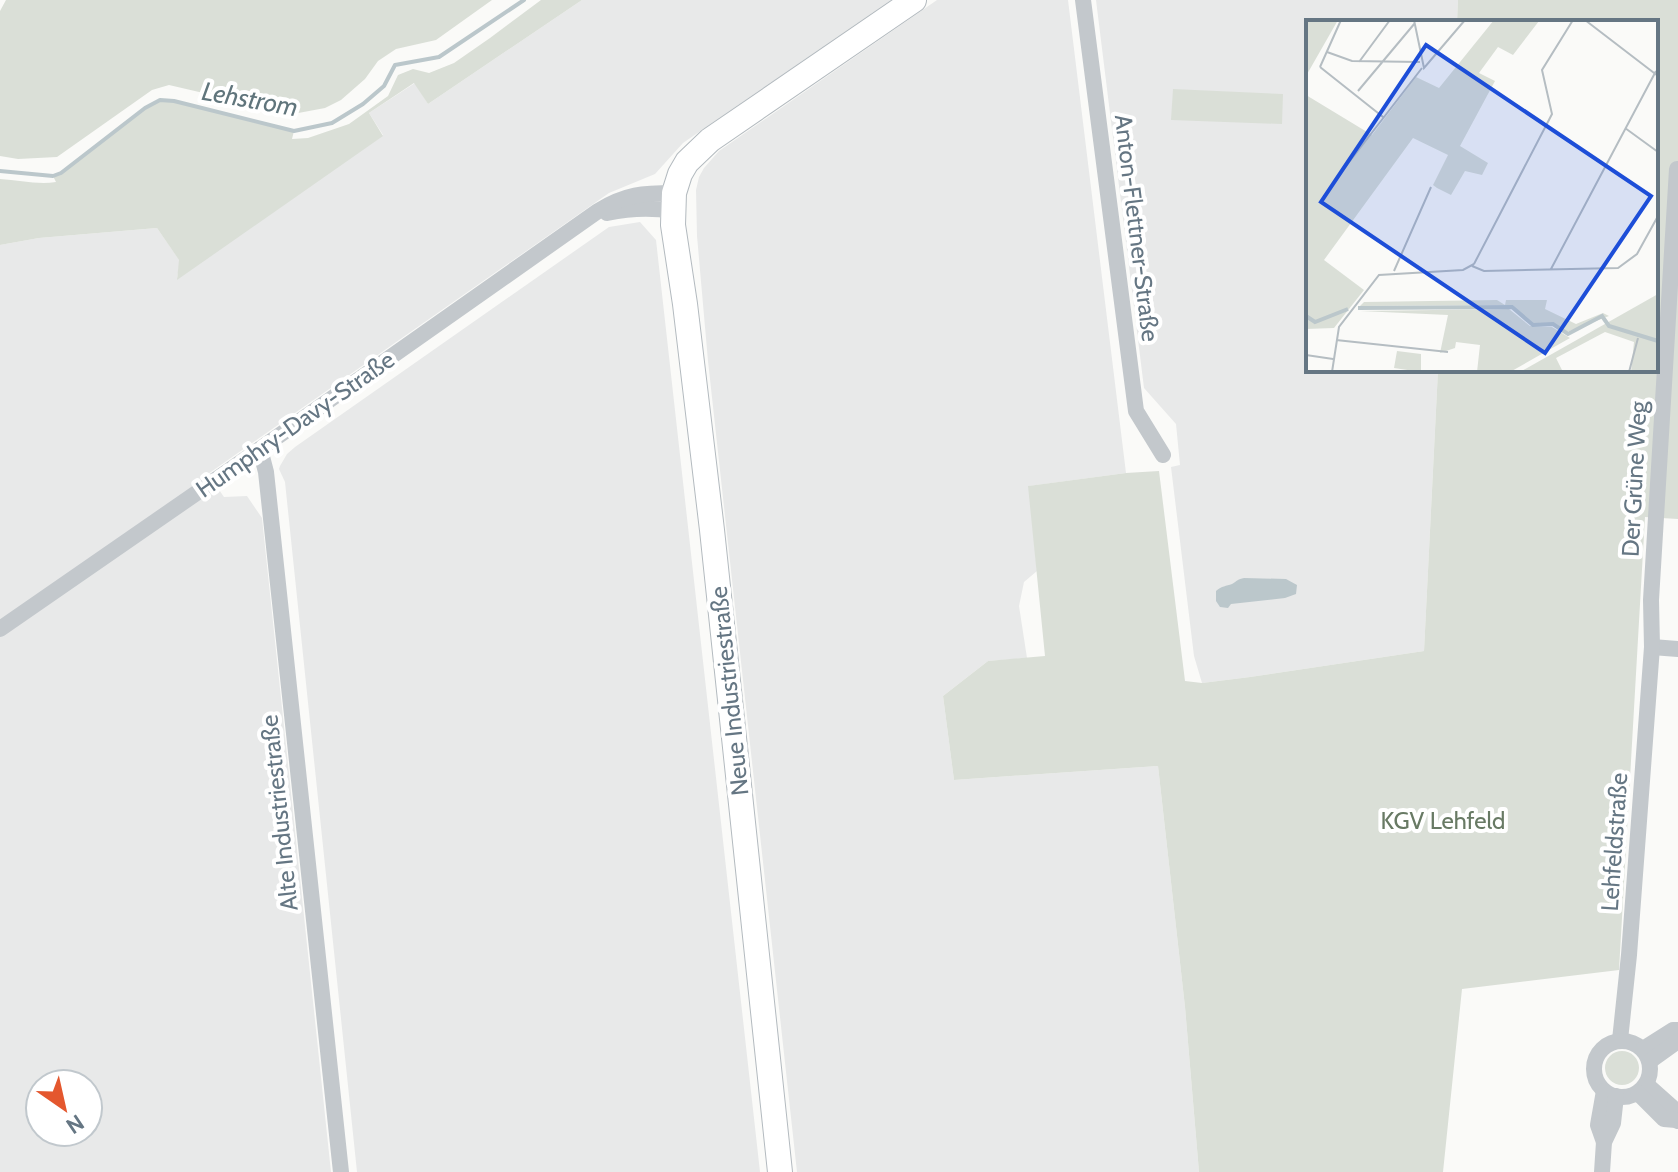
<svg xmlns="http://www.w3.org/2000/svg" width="1678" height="1172" viewBox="0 0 1678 1172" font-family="Cabin,sans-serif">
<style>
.built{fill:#e8e9e9;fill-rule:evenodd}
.green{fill:#dadfd7}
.water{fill:#bbc7cb}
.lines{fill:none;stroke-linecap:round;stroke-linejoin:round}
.stream{stroke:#bbc7cb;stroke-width:4}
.secondary-casing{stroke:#b3babf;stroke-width:26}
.street{stroke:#c3c8cc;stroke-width:16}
.secondary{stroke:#fff;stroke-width:24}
.labels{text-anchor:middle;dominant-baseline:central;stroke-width:8;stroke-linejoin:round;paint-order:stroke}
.street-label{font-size:24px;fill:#657683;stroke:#fff}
.park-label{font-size:24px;fill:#687a64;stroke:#fff}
.water-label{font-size:26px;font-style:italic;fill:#60757c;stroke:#fff}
.inset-river{fill:none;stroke:#bbc7cb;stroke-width:4}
.inset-road{fill:none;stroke:#b5bdc2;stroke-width:2}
.view{fill:#1d4ed8;fill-opacity:0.15;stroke:#1d4ed8;stroke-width:4}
.inset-edge{fill:none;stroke:#657683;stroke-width:4}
</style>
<rect width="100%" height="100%" fill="#fafaf8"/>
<g class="built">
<path d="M582,0H891L683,143L655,174L609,193L208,474L224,497L247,496L262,518L331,1172H0V245L39,238L157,228L180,261L177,278L383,135L369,113L415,83L428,104ZM40,1084H88V1132H40Z"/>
<path d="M937,0H1068L1126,473L1029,486L1037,571L1024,582L1019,606L1027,658L988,661L943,696L954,780L1158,766L1185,1007L1199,1172H797L708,361L697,236L696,190L699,177L704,168L719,151Z"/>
<path d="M1096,0H1458L1457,22H1308V370H1438L1424,651L1250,677L1202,683L1194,656L1171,467L1180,465L1176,424L1144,388Z"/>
<path d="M640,222L656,240L760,1172H357L285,482L279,469L280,466L287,454L295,447L609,227Z"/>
</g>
<g class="green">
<path d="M6,0H492L436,40L396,49L378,61L365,79L341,100L325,108L293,114L169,85L152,90L57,157L18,159L0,156V11Z"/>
<path d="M541,0H582L428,104L414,83L369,113L383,136L177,280L179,260L157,228L39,238L0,245V179C19,180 38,185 56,182L53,176L61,173L145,108L160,100L174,101L294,131L292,139L308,138L349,124L388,96L398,75L413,69L429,73L454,63L490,38Z"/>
<path d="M1458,0H1678V519L1645,517L1619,970L1462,989L1443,1172H1199L1185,1007L1158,766L954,780L943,696L988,661L1045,656L1028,486L1126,473L1159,471L1185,681L1202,683L1250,677L1424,651L1438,370H1656V22H1457Z"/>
<path d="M1173,89L1283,94L1282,124L1171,120Z"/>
<circle cx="1622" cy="1068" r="17"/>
</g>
<path class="water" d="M1244,578L1286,579L1297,585L1296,594L1285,598L1231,604L1228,608L1220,607L1216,601V591C1222,586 1226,586 1232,584C1237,581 1238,579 1244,578Z"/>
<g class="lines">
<path class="stream" d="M0,171L53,176L61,173L145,108L160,100L174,101L294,131L332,123L363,104L384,86L395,65L439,57L524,0"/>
<defs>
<path id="secondary" d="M780,1172L712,530L685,304L673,225L674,193L680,174L687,162L710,140L914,0"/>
</defs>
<use href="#secondary" class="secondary-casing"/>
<g class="street">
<path d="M1083,0L1136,411L1163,455"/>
<path d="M607,213C630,208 650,207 673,211"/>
<path d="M260,449L266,472L341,1172"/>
<path d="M0,629L260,449L598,211C626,194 643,193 674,193"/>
<path d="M1652,647L1678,649"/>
<path d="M1620,1040L1629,955L1652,647L1651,600L1677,169"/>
<circle cx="1622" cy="1069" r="28"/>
<path d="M1643,1049L1673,1030H1678"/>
<path d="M1650,1061L1678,1041"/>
<path d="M1646,1084L1674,1109L1678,1121"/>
<path d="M1638,1093L1664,1119L1676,1120"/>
<path d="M1604,1142L1598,1125L1604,1091"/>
<path d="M1602,1172L1604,1142L1613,1123L1616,1096"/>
</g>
<use href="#secondary" class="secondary"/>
</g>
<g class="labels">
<g class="street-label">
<text transform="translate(1137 228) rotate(83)">Anton-Flettner-Straße</text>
<text transform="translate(295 424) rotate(-35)">Humphry-Davy-Straße</text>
<text transform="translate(1634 479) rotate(-87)">Der Grüne Weg</text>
<text transform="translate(729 691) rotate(-96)">Neue Industriestraße</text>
<text transform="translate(279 813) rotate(-96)">Alte Industriestraße</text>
<text transform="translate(1614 842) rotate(-86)">Lehfeldstraße</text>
</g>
<g class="park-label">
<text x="1443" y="820">KGV Lehfeld</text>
</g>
<g class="water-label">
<text transform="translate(250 99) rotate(10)">Lehstrom</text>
</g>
</g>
<g transform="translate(1306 20)">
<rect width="352" height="352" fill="#fafaf8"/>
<path d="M0,0H32L0,56ZM188,0L233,1L207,35L192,27L173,53L189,61L154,126L182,143L176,155L159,151L145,175L131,168L127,165L142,135L107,118L18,240L58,270L28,308L0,309V75L66,115L110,57L133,68ZM352,274V352H325L328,322L299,312L250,338L257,352H214ZM191,280L199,285L200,280H241L239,289L270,304L297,293L303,296L261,312L249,304L227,305L204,285L54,286L58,282ZM203,289L224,306L246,307L264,318L204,352H171L174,325L150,322L149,328L134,333L142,295L54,291ZM91,331L115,334V352L88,348Z" fill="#dadfd7"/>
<path class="inset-river" d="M52,288L206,287L227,305L247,304L262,314L296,296L303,306L352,321M0,296L9,302L42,289"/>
<path class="inset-road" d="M108,0L118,48L159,0M279,0L352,56M21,32L46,41L114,42M53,42L84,0M14,47L77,97M14,47L35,0M52,71L109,3M319,108L352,132M30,159L116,48M168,244L246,94L236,50L267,0M166,246L178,251L312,248L331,234L352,196M245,249L350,51M88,251L125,167M30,320L142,332M0,335L27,339M26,352L33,307L73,255L157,250L168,244M323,352L332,318"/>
<path class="view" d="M120,25L345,176L239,333L15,182Z"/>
<rect width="352" height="352" class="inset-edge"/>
</g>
<g transform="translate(64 1108) rotate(146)"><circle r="38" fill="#ffffff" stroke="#c1c8cd" stroke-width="2"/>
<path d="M0-6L14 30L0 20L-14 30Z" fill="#e4572e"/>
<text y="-12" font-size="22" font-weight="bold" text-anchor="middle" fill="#657683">N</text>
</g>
</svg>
